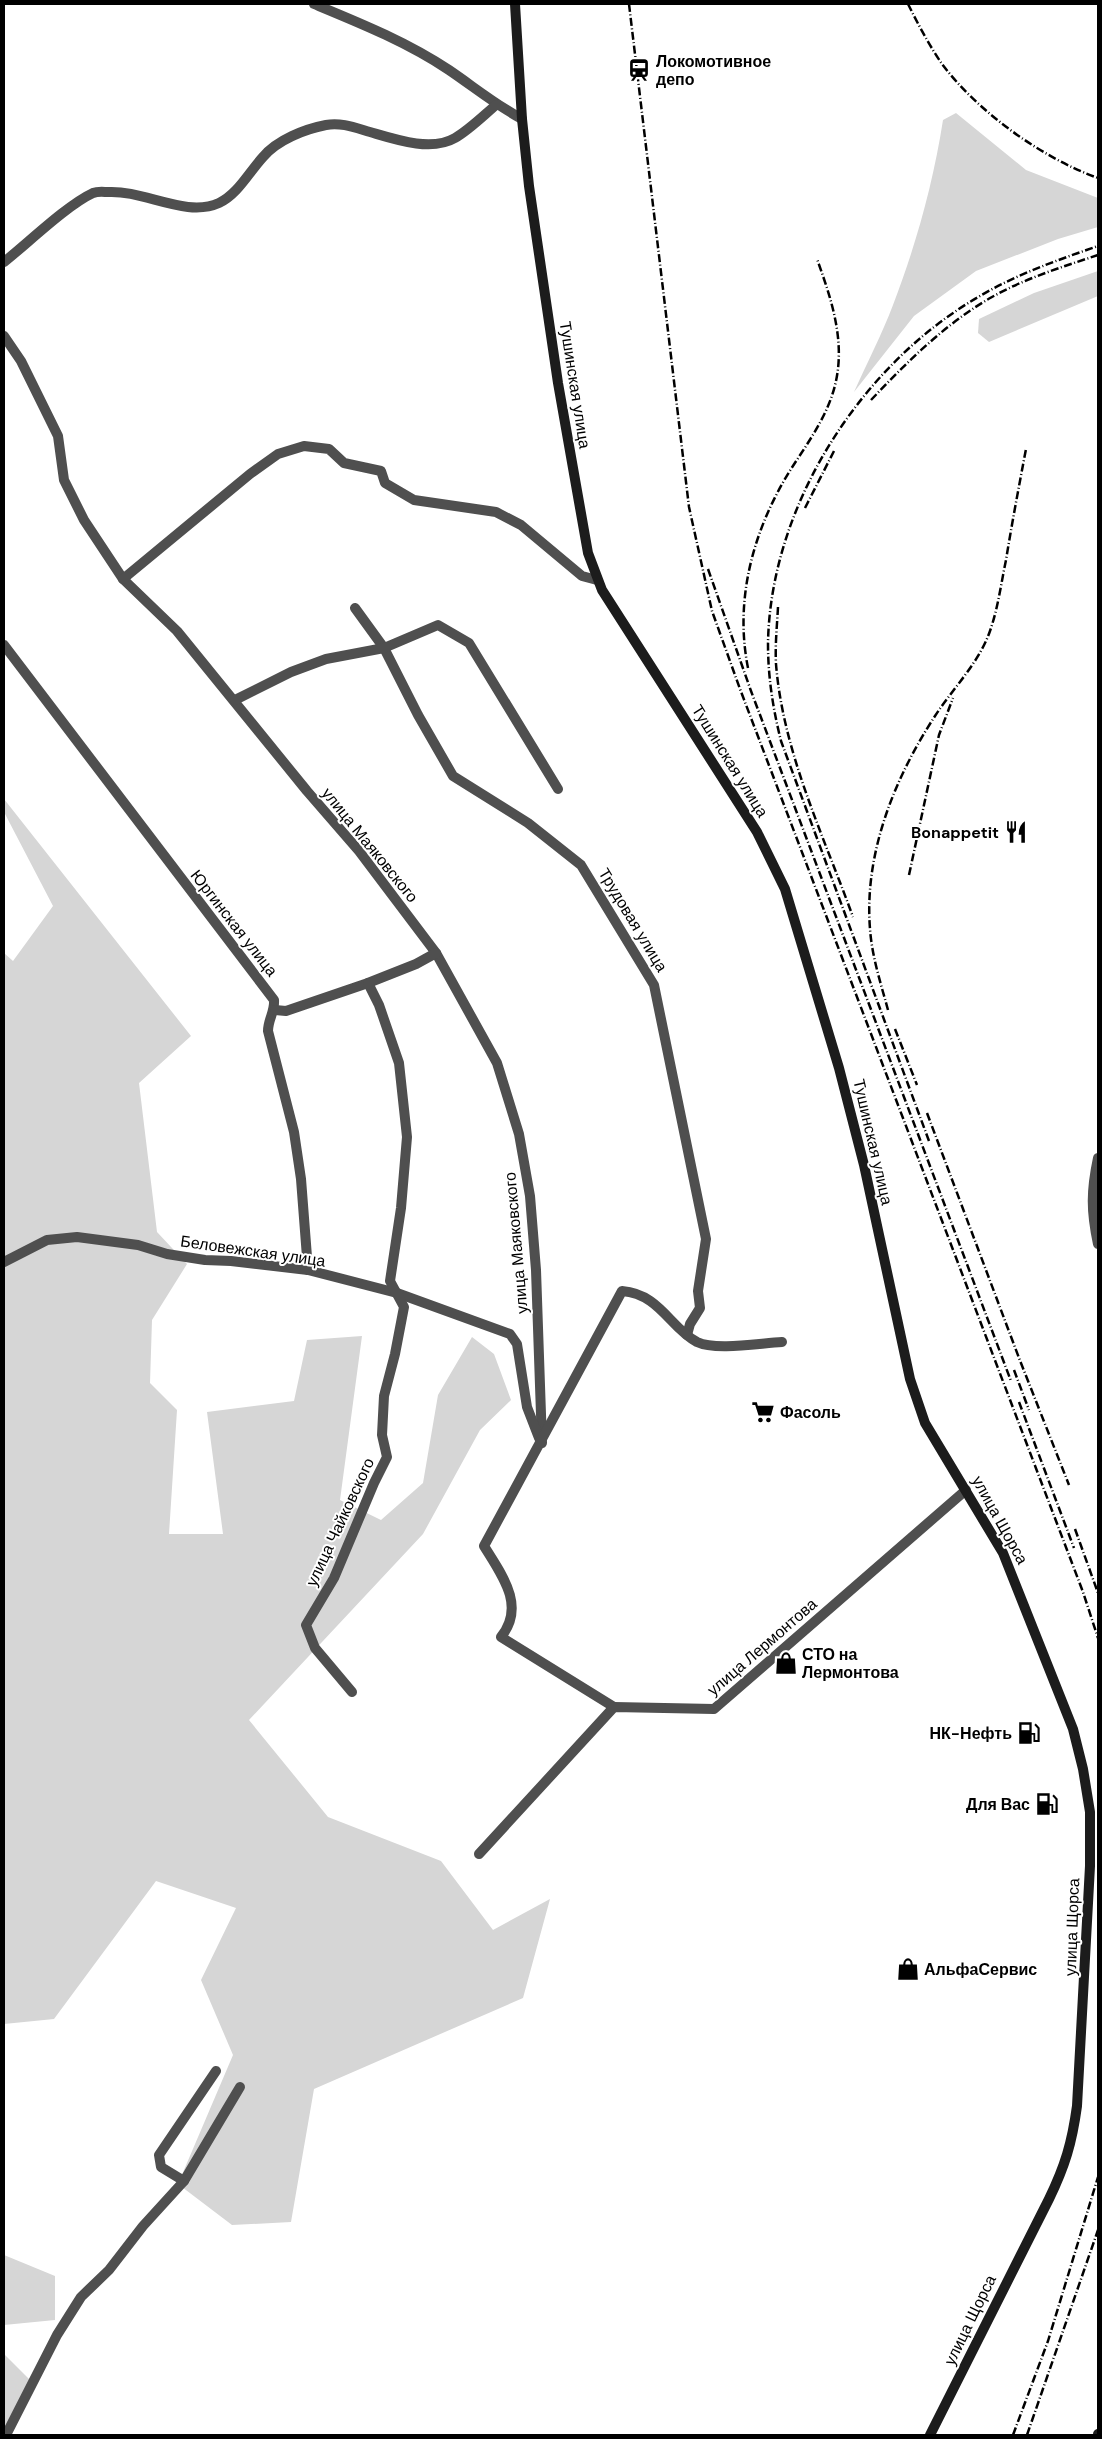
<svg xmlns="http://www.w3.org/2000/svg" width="1102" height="2439" viewBox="0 0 1102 2439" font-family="'DM Sans',sans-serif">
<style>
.green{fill:#d6d6d6}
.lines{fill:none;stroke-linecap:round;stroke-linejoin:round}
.street{stroke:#4f4f4f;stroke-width:10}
.secondary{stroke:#1c1c1c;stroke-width:10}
.rail{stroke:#000;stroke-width:2.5;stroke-dasharray:8 2.5 1 2.5;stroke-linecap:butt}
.labels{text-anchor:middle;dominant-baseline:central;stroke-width:4;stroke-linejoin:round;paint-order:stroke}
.poi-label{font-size:16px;font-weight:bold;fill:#000;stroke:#fff;text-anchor:start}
.street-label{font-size:16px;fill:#000;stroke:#fff}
</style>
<rect width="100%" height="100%" fill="#fff"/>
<g class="green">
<path d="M956,113L1026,170L1098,198V227L1058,239L976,271L914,316L854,392C867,363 882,334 893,305C916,245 933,184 943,120Z"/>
<path d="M1098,271V296L989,342L978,333L979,319L1034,293Z"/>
<path d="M4,799L191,1036L139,1083L157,1232L187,1264L152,1320L150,1383L177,1410L169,1534H223L207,1412L294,1401L307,1340L362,1336L340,1500L381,1520L423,1483L438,1395L472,1337L494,1354L511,1400L480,1430L423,1534L249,1720L328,1817L441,1861L493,1930L550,1899L523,1998L314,2089L291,2222L232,2225L178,2184L233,2055L201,1980L236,1908L156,1881L54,2019L4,2024V953L13,961L53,906L4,812Z"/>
<path d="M4,2255L55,2276V2320L4,2325Z"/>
<path d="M4,2354L35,2385L4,2435Z"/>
</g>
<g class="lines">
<g class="street">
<path d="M314,4C360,23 407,42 449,70C474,87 496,105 522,119"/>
<path d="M4,262C27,244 67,205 93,193C98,191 104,192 108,192C144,190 186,218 219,203C238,194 249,172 263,157C277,140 305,129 326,125C341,122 356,128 370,132C394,139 431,152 455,138C469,130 483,116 496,105"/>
<path d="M4,336L21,361L58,436L64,480L84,520L123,579L177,631L307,791L359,851L436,953L497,1063L519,1134L530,1196L536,1270L542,1443"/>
<path d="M123,579L250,474L278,454L304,446L329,449L344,463L381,471L385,483L414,500L496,512L521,525L582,576L597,580"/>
<path d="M355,608L384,648L418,715L453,776L528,823L581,865L654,985L706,1239L698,1291L700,1308L690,1324L687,1335"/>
<path d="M4,645L274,1000C275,1012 268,1019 268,1031L294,1132L301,1179L308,1270"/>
<path d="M235,700L291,672L326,659L384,648L438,625L469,643L558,789"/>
<path d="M275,1010L286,1011L368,983"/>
<path d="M1098,1158C1091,1191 1091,1211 1098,1244"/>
<path d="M4,1262L47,1240L77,1237L138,1245L167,1254L205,1260L231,1261L308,1270L397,1293L510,1334L517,1344L527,1407L539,1438"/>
<path d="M352,1692L315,1648L306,1625L334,1578L374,1483L387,1457L382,1435L384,1396L395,1354L404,1307L390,1281L401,1208L407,1137L399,1063L379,1005L368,983L416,964L436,953"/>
<path d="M614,1707L501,1637C526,1606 502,1575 484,1546L622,1291C660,1294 670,1328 697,1342C716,1351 760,1343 782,1342"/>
<path d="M479,1854L614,1707L714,1709L966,1490"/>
<path d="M184,2181L240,2087"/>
<path d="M6,2435L57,2335L81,2297L109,2270L143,2226L184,2181L161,2167L159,2155L216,2071"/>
</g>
<g class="secondary">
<path d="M515,4L522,119L529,186L558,383L588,553L602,590L757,832L785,889L839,1068L864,1165L910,1379L925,1423L1003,1553L1073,1729L1083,1769L1090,1812V1866L1077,2106C1072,2143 1065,2166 1049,2199L930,2435"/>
<path d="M1098,2435V2434"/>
</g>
<g class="rail">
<path d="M629,4L689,507L712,611L740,689L1083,1592L1098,1638"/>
<path d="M908,4C918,24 929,45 942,64C978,112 1042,158 1098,178"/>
<path d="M871,400C907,362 946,323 992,297C1026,278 1062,267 1098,255"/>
<path d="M805,508L834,451"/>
<path d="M708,569L751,691L1011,1381"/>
<path d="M778,607C777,626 775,645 776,664C783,752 823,834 853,917"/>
<path d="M748,668C734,598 754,528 791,469C809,441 829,414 836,381C845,339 831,298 817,259"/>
<path d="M909,875L939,735L953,698"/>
<path d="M888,1010C881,984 872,957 870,929C864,854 894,779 935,716C953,688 979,663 990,631C998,608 1001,584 1006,560C1012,523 1019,486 1026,449"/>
<path d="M895,1029L917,1085"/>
<path d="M927,1113L1019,1358L1069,1485"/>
<path d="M929,1141L781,741C773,709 768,677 768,644C770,506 861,364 980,296C1017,274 1058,260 1098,246"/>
<path d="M1014,1370L1029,1410"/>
<path d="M1019,1402L1074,1548"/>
<path d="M1075,1529L1098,1593"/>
<path d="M1013,2435L1048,2341L1098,2177"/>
<path d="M1027,2435L1098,2230"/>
</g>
</g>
<defs>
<symbol id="station-bare" viewBox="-9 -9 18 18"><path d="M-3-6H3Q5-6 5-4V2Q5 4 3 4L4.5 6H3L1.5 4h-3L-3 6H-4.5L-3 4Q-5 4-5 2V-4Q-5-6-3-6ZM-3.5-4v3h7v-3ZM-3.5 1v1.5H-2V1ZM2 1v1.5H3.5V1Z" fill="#000" stroke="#fff" stroke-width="2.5" paint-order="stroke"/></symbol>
<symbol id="restaurant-bare" viewBox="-9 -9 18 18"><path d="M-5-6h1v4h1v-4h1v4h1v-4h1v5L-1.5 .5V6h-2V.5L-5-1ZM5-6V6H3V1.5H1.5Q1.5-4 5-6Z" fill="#000" stroke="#fff" stroke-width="2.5" paint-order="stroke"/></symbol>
<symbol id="supermarket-bare" viewBox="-9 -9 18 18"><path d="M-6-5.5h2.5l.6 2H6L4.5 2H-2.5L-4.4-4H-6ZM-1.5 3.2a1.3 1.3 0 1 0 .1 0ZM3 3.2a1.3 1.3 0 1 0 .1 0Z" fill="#000" stroke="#fff" stroke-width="2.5" paint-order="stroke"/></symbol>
<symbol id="shop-bare" viewBox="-9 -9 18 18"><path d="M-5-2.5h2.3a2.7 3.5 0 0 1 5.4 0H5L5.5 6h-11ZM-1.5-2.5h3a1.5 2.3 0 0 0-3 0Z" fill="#000" stroke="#fff" stroke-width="2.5" paint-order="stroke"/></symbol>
<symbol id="fuel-bare" viewBox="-9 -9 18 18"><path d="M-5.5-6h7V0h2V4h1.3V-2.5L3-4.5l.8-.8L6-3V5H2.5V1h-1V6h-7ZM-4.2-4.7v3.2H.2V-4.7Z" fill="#000" stroke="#fff" stroke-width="2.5" paint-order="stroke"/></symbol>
</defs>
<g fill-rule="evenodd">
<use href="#station-bare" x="623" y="54" width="32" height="32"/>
<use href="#restaurant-bare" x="1000" y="816" width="32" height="32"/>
<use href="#supermarket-bare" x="747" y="1396" width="32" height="32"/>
<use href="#shop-bare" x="770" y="1647" width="32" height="32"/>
<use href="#fuel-bare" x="1013" y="1717" width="32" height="32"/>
<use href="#fuel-bare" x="1031" y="1788" width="32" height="32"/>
<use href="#shop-bare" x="892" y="1953" width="32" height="32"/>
</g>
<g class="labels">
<g class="poi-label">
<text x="656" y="61">Локомотивное<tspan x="656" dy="18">депо</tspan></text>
<text x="999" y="832" text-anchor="end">Bonappetit</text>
<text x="780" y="1412">Фасоль</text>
<text x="802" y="1654">СТО на<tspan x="802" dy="18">Лермонтова</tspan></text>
<text x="1012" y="1733" text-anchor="end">НК-Нефть</text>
<text x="1030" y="1804" text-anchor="end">Для Вас</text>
<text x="924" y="1969">АльфаСервис</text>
</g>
<g class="street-label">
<text transform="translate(575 385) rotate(81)">Тушинская улица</text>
<text transform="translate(730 761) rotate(58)">Тушинская улица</text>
<text transform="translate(370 845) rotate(51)">улица Маяковского</text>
<text transform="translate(633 920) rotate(59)">Трудовая улица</text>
<text transform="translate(234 923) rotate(52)">Юргинская улица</text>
<text transform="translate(873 1142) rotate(77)">Тушинская улица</text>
<text transform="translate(516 1243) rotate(-95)">улица Маяковского</text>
<text transform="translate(253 1251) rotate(8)">Беловежская улица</text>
<text transform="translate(1000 1520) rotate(61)">улица Щорса</text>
<text transform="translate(340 1522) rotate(-65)">улица Чайковского</text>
<text transform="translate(762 1647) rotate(-41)">улица Лермонтова</text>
<text transform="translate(1072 1927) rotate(-88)">улица Щорса</text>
<text transform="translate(970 2320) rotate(-64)">улица Щорса</text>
</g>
</g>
<rect width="1102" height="2439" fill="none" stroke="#000000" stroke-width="10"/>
</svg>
